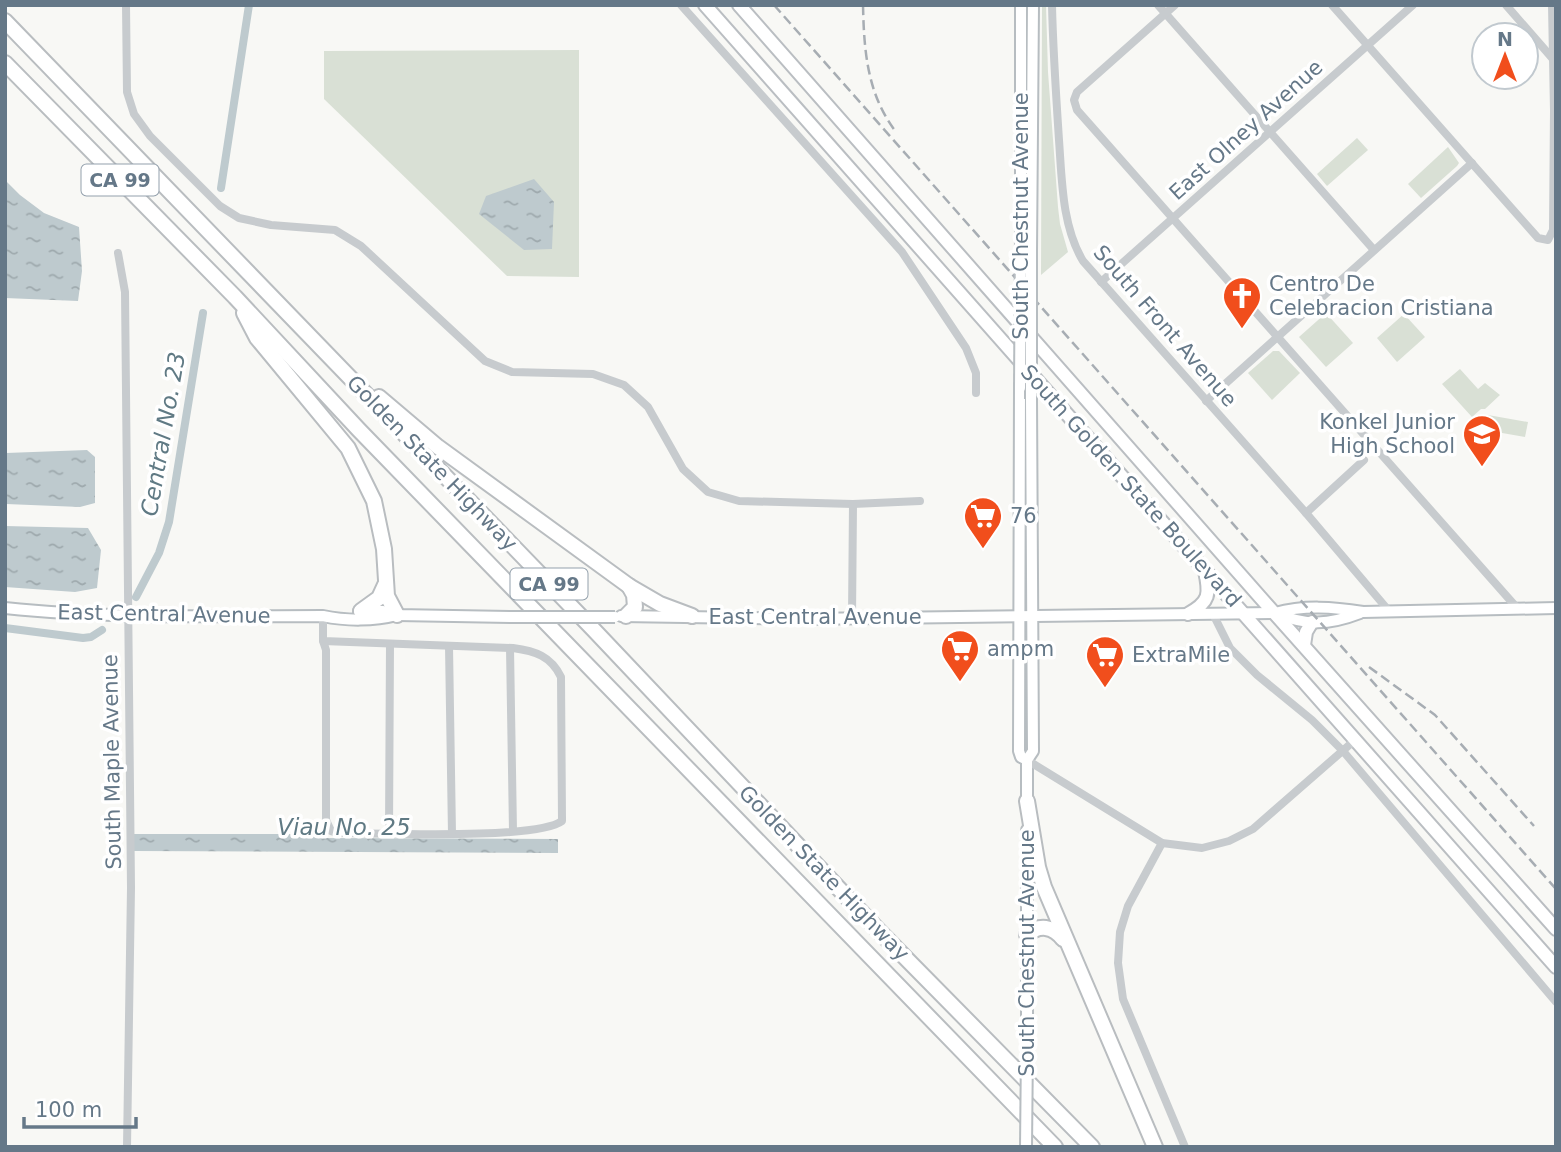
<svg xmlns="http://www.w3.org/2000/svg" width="1561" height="1152" viewBox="0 0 1561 1152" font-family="'DejaVu Sans',sans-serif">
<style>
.green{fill:#d9e0d5}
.water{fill:url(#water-ripples)}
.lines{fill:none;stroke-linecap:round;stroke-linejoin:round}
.canal{stroke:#becace;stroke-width:8}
.secondary-casing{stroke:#b7bdc1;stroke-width:14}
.primary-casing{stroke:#babec2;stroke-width:16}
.highway-casing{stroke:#b9bdc0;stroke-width:18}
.street{stroke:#c7cbce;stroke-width:8}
.secondary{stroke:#fff;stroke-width:10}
.primary{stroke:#fff;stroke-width:12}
.highway{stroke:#fff;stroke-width:14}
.rail{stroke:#a7adb3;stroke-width:2.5;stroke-dasharray:10 5;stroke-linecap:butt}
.secondary-bridge-casing{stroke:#b7bdc1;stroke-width:14;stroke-linecap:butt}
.secondary-bridge{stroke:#fff;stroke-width:10}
.labels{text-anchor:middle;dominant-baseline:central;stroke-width:7;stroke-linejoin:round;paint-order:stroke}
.shield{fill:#fff;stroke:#93a0ac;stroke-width:2}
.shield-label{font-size:19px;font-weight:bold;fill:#657888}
.street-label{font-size:21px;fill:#657888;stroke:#fff}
.poi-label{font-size:21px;fill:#657888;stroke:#fff;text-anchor:start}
.water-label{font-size:23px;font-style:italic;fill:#607a84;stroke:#fff}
</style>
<defs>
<pattern id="water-ripples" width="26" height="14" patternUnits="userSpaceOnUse" patternTransform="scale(1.75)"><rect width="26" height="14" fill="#becace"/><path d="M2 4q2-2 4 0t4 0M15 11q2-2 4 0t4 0" fill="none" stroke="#9ea9ad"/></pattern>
</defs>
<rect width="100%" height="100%" fill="#f8f8f5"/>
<g class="green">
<path d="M1042,5H1046L1048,72L1058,207L1060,224L1068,252L1041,275Z"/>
<path d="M579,50V277L507,276L324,99V51Z"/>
<path d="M1357,138L1368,150L1327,186L1317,174Z"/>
<path d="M1448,147L1459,163L1457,166L1421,198L1408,184Z"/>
<path d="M1326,313L1353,343L1326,367L1299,337Z"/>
<path d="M1404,314L1425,337L1397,362L1377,338Z"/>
<path d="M1273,351H1279L1300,373L1272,400L1248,373Z"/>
<path d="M1460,369L1478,389L1485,383L1500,395L1485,409H1481L1472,417L1442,384Z"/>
<path d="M1488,415L1528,422L1525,437L1485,430Z"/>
</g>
<g class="water">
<path d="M534,179L554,202L552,249L524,250L479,214L486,196Z"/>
<path d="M5,180L20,195L44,213L79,227L82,271L78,301L5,298Z"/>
<path d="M87,450L95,457V503L80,507L6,504V453Z"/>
<path d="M5,526L88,528L101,550L97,588L75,592L5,587Z"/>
<path d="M134,834H314L317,838L558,839V853L134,851Z"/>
</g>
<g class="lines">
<g class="canal">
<path d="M221,188L249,5"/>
<path d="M136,597L159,553L169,522L203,313"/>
<path d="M5,628L83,638L91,637L102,630"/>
</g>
<defs>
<g id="secondary">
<path d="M1021,237V5"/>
<path d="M1031,251L1033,5"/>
<path d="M1020,388L1019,751L1021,757L1027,760"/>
<path d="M5,608C111,619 217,616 323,616C346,621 374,621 397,615"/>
<path d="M359,611H383L397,615L514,617"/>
<path d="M1275,613C1306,626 1329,625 1360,613"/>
<path d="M621,616L803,619L1275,613C1304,605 1333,607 1363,612L1556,608"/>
<path d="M1027,807V760L1033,751L1031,399"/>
<path d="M1027,1048V830"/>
</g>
<g id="primary">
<path d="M705,5L1556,967"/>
<path d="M739,5L1260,597L1556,929"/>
<path d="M1188,614C1210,602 1210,594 1205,571"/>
<path d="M1304,645L1306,632L1312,622"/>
</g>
<g id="highway">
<path d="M5,21L593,629L879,931L1092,1147"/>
<path d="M5,63L235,297L359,430L1055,1147"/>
<path d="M244,313L257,338L348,448L374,501L384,549L387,596L397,615"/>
<path d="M379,397L438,447L629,586L660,604L692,616"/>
<path d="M361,611L379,598L385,585"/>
<path d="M626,616L635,607L634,595L629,586"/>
<path d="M1027,801L1038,867L1044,887L1155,1147"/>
<path d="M1027,935C1039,924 1053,926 1063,939"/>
</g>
</defs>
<use href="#secondary" class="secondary-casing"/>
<use href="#primary" class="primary-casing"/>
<use href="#highway" class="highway-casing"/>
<g class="street">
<path d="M126,5L127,92L134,114L150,136L220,206L239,218L271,225L335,230L361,246L485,361L512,372L593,374L624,385L648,407L683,469L708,492L739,501L853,504L920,501"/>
<path d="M681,5L902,252L966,348L976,373V393"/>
<path d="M1052,5C1053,50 1056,95 1059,140C1062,181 1062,226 1083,261L1306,513L1389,611"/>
<path d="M1158,5L1374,250"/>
<path d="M1175,5L1077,92L1074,100L1077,110L1518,609"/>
<path d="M1332,5L1538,238L1548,240L1553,230L1554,111L1552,5"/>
<path d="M1506,5L1553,59"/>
<path d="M118,253L125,292L131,888L127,1147"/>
<path d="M1101,282L1413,5"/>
<path d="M1206,401L1472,163"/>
<path d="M1306,513L1364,460"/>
<path d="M1213,614L1230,648L1257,675L1312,720L1343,751L1556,1002"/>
<path d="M323,616V641L326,650V820L331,831L339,833C378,833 537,840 562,821L561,677C551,656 535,651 513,648L323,641"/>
<path d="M852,618L853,504"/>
<path d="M449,646L452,834"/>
<path d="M510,648L513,831"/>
<path d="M1027,760L1162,843L1202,848L1229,841L1253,829L1355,740"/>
<path d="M389,833L390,644"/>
<path d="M1162,843L1128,906L1120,932L1118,963L1123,999L1185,1147"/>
</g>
<use href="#secondary" class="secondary"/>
<use href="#primary" class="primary"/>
<use href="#highway" class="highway"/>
<g class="rail">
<path d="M774,5L1556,889"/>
<path d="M863,5C864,51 867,94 896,132"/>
<path d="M1369,667L1435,715L1534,826"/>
</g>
<defs>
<g id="secondary-bridge">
<path d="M1031,251V399"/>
<path d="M1020,388L1021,237"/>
<path d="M514,617H615"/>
<path d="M1026,1147L1027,1048"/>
</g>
</defs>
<use href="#secondary-bridge" class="secondary-bridge-casing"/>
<use href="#secondary-bridge" class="secondary-bridge"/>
</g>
<defs>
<symbol id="church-pin" viewBox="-11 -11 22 30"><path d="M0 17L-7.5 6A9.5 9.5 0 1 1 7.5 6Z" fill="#f14e1c" stroke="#fff"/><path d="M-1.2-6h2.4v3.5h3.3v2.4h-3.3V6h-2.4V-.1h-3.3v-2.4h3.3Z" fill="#fff"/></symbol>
<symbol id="school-pin" viewBox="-11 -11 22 30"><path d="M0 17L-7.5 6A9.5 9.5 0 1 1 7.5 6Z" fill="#f14e1c" stroke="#fff"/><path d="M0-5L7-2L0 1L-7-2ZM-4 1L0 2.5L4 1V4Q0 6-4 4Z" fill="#fff"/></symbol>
<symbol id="supermarket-pin" viewBox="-11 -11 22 30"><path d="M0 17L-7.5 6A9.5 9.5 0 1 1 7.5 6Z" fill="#f14e1c" stroke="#fff"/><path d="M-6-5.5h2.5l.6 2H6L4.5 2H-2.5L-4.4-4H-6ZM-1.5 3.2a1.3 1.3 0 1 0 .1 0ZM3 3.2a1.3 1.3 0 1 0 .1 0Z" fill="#fff"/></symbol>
</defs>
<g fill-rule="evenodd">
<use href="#church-pin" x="1220" y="274" width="44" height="60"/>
<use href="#school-pin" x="1460" y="412" width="44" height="60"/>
<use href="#supermarket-pin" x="961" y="494" width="44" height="60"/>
<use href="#supermarket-pin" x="938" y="627" width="44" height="60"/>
<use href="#supermarket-pin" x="1083" y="633" width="44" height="60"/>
</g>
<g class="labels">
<g class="shield">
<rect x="81.5" y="164.5" width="77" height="31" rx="5"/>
<rect x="510.5" y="568.5" width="77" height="31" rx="5"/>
</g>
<g class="shield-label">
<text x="120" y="180">CA 99</text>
<text x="549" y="584">CA 99</text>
</g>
<g class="street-label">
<text transform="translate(1246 130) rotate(-42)">East Olney Avenue</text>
<text transform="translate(1021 216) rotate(-90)">South Chestnut Avenue</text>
<text transform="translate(1165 326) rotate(49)">South Front Avenue</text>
<text transform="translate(432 463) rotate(46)">Golden State Highway</text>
<text transform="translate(1131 486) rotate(48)">South Golden State Boulevard</text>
<text transform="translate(164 614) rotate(1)">East Central Avenue</text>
<text x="815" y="617">East Central Avenue</text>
<text transform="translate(112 762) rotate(-91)">South Maple Avenue</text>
<text transform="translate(824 873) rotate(46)">Golden State Highway</text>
<text transform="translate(1027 953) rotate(-90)">South Chestnut Avenue</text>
</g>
<g class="poi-label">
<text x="1269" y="284">Centro De<tspan x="1269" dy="24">Celebracion Cristiana</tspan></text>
<text x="1455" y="422" text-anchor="end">Konkel Junior<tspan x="1455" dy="24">High School</tspan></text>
<text x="1010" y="516">76</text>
<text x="987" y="649">ampm</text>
<text x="1132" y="655">ExtraMile</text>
</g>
<g class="water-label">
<text transform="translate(163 434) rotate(-80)">Central No. 23</text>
<text x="344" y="827">Viau No. 25</text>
</g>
</g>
<rect width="1561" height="1152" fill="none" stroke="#657888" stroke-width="14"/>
<g transform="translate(1505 56)"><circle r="33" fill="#ffffff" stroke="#c1c9cf" stroke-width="2"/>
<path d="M0-5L12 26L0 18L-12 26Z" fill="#f14e1c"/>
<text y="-10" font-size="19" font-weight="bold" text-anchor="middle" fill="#657888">N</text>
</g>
<path d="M24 1117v10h112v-10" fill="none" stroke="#657888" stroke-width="3.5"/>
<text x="35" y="1117" font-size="21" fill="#657888" stroke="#ffffff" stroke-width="5" paint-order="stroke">100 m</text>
</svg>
